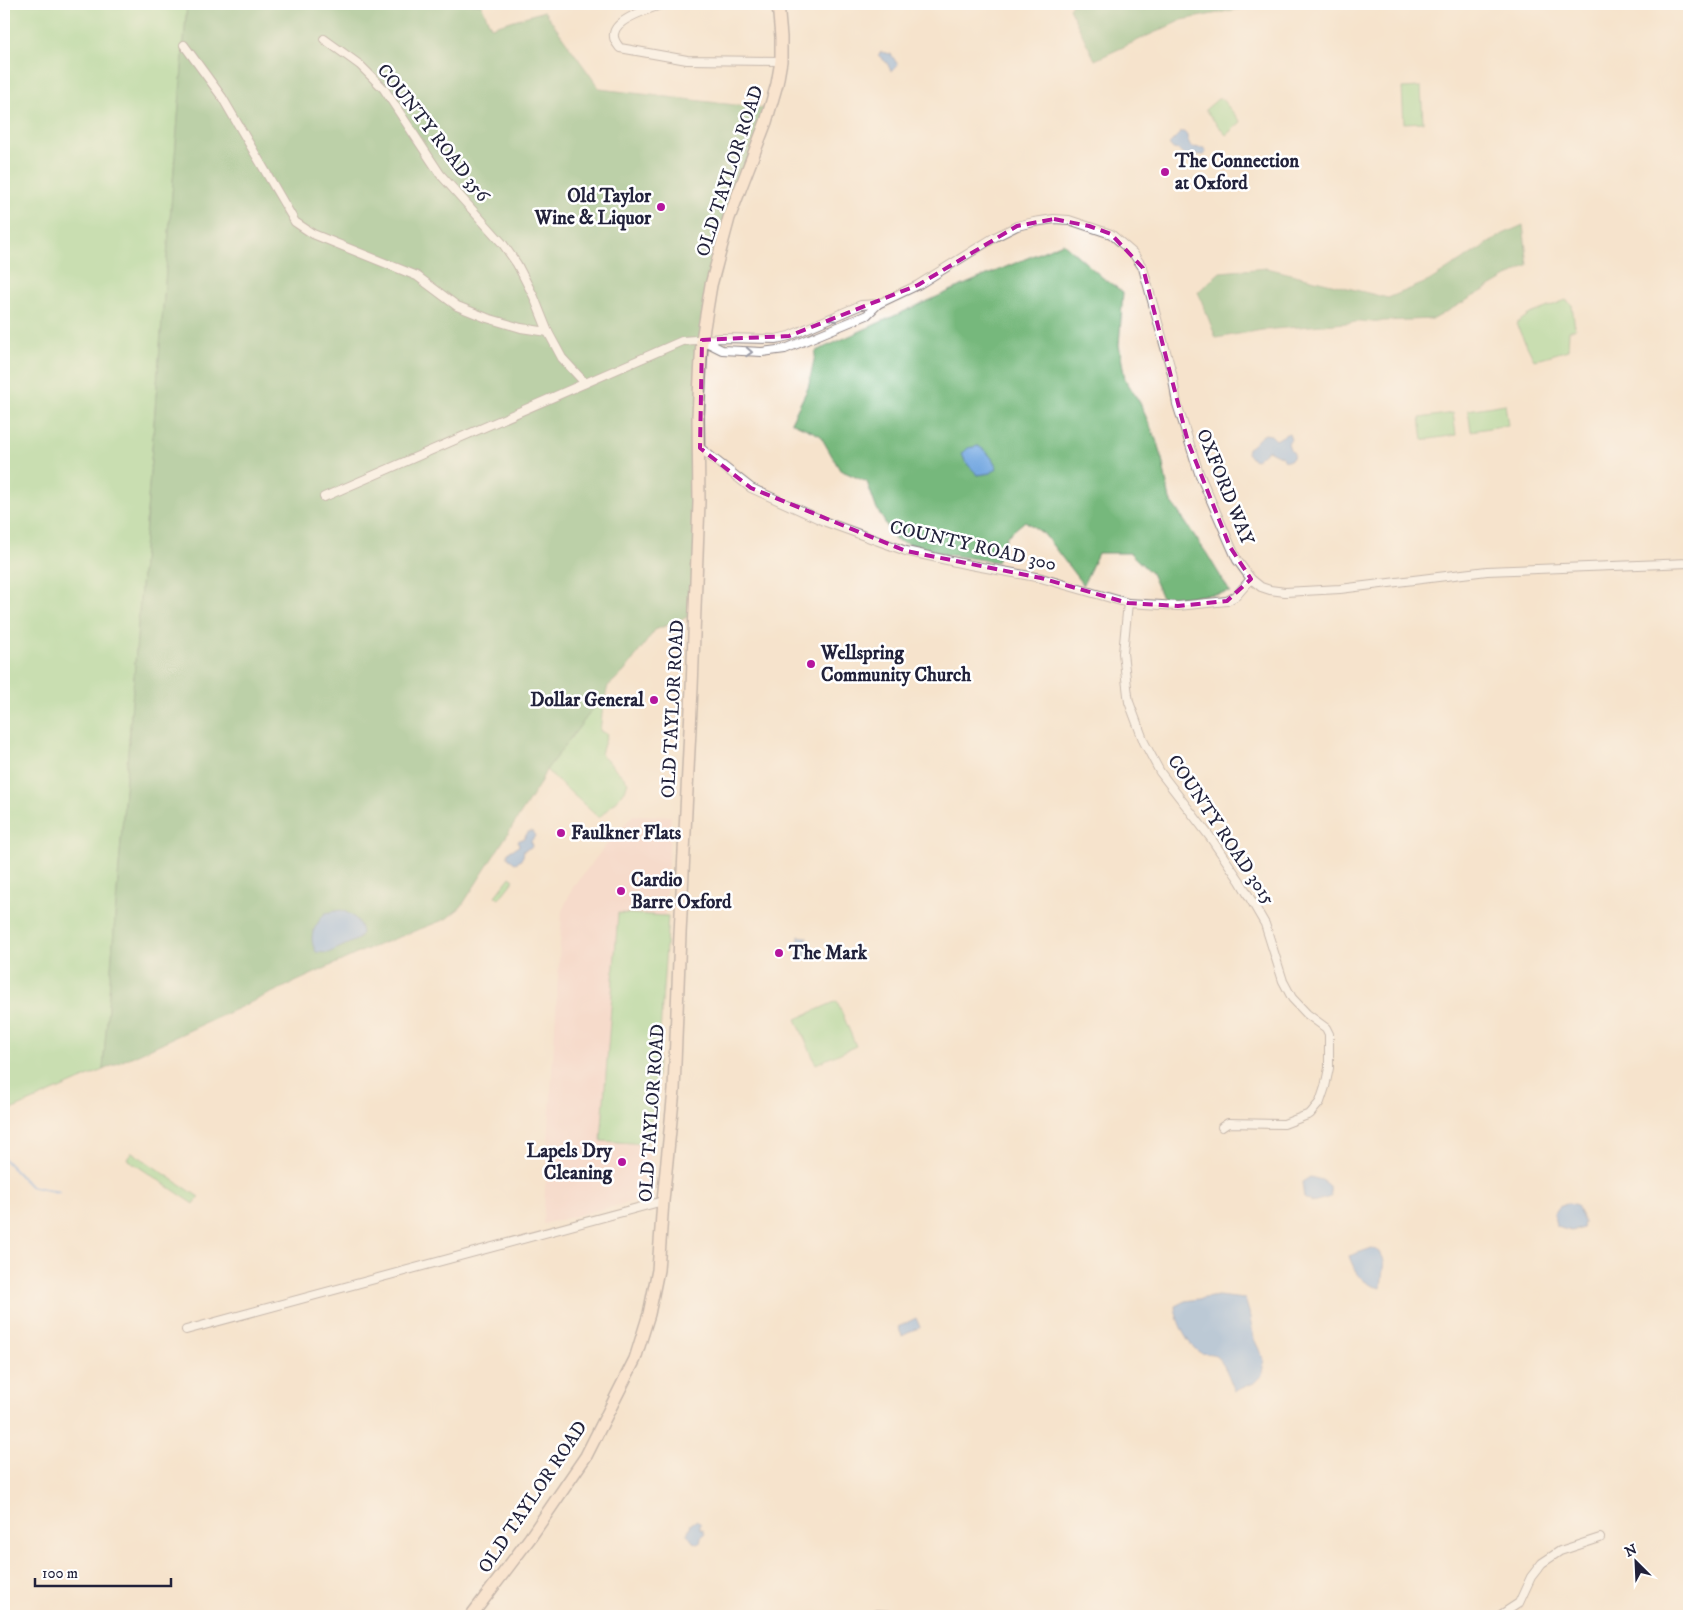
<svg xmlns="http://www.w3.org/2000/svg" width="1693" height="1620" viewBox="0 0 1693 1620" font-family="'IM FELL DW Pica',serif">
<style>
.built{fill:#f7d0cb}
.green{fill:#93d891;stroke:#5a7d66}
.forest{fill:#76b87b;stroke:#4c6d5b}
.water{fill:#75a8e1;stroke:#4c658e}
.lines{fill:none;stroke-linecap:round;stroke-linejoin:round}
.stream{stroke:#75a8e1;stroke-width:2.5}
.street-casing{stroke:#8c8284;stroke-width:10}
.secondary-casing{stroke:#8c8284;stroke-width:14}
.street{stroke:#fff;stroke-width:8}
.secondary{stroke:#fde4d1;stroke-width:11}
.oneway{stroke:#9c9ca7}
.marked{fill:none;stroke:#b5179e;stroke-width:4;stroke-dasharray:10 6;stroke-linejoin:round}
.poi-dot{fill:#b5179e;stroke:#fff;stroke-width:2}
.labels{text-anchor:middle;dominant-baseline:central;stroke-width:5;stroke-linejoin:round;paint-order:stroke}
.street-label{font-size:19px;fill:#22223b;stroke:#fff}
.poi-label{font-size:19px;font-weight:bold;fill:#22223b;stroke:#fff;text-anchor:start}
</style>
<rect width="100%" height="100%" fill="#fff"/>
<filter id="ink" filterUnits="userSpaceOnUse"><feTurbulence type="fractalNoise" baseFrequency=".02" numOctaves="2"/><feDisplacementMap in="SourceGraphic" scale="10" xChannelSelector="R" yChannelSelector="G"/><feConvolveMatrix kernelMatrix="1 2 1 2 8 2 1 2 1" color-interpolation-filters="sRGB"/></filter>
<filter id="wash" filterUnits="userSpaceOnUse"><feTurbulence type="fractalNoise" baseFrequency=".0096" numOctaves="4" result="noise"/><feDisplacementMap in="SourceGraphic" scale="20" xChannelSelector="R" yChannelSelector="G"/><feGaussianBlur stdDeviation="1.12" result="paint"/><feColorMatrix in="noise" values="0 0 0 0 0 0 0 0 0 0 0 0 0 0 0 0 0 1.4 0 .05"/><feComposite in="paint" operator="in"/></filter>
<g filter="url(#wash)">
<rect width="100%" height="100%" fill="#f6e3cc"/>
<path class="built" d="M633,815L671,816L647,1198L543,1224L562,911L573,887L607,844Z"/>
<g class="green">
<path d="M4,4H187L103,1070L4,1113Z"/>
<path d="M1421,87L1423,122L1404,123L1402,88Z"/>
<path d="M1220,97L1241,122L1226,135L1205,110Z"/>
<path d="M1566,300L1572,305L1575,329L1569,331L1568,350L1534,360L1516,324L1528,315Z"/>
<path d="M1505,404L1508,425L1471,431L1468,410Z"/>
<path d="M1453,413L1456,435L1423,440L1420,418Z"/>
<path d="M596,705H603L600,731L607,734L601,754L628,782L625,791L599,818L546,770Z"/>
<path d="M510,877L514,880L499,899L495,896Z"/>
<path d="M618,913L668,916L656,1092L647,1144L601,1141Z"/>
<path d="M837,1001L856,1046L816,1064L796,1019Z"/>
<path d="M132,1152L199,1197L194,1204L127,1159Z"/>
</g>
<g class="forest">
<path d="M187,4H481L491,27L544,11L600,89L769,109L747,169L702,340L695,614L655,630L624,672L608,686L603,705H596L546,770L539,785L461,907L446,919L363,951L103,1070Z"/>
<path d="M1072,4H1265L1182,20L1095,60L1069,8Z"/>
<path d="M1523,225L1528,265L1434,319L1358,322L1262,330L1216,338L1198,292L1220,272L1267,268L1388,298L1429,281L1503,234Z"/>
<path d="M1063,243L1103,278L1123,292L1119,345L1125,379L1140,403L1160,449L1170,500L1207,554L1230,592L1163,600L1151,573L1130,553H1098L1083,585L1044,534L1025,521L1007,536L997,562L943,554L895,540L876,507L867,482L840,470L820,435L791,422L808,388L816,351L961,286Z"/>
</g>
<g class="water">
<path d="M881,52L891,54L898,65L894,70L891,71L887,63L878,55Z"/>
<path d="M1181,132H1184C1189,136 1187,142 1191,147L1204,148L1206,153L1204,155H1194L1186,158L1179,150L1173,149L1169,144Z"/>
<path d="M1265,434L1271,435L1276,440L1286,434H1289L1291,439L1288,443L1290,449L1294,453L1293,458L1288,461L1284,460L1282,457L1268,450L1256,460L1252,459L1247,453L1248,448C1256,444 1257,438 1265,434Z"/>
<path d="M978,446C988,452 992,457 997,468L991,473L978,475L966,463L962,454L968,448Z"/>
<path d="M532,831L535,836L531,841L532,847L524,850L523,856L520,861L515,863L508,858V852L519,846L518,841L524,838L528,832Z"/>
<path d="M341,910C353,915 360,920 362,933L358,939L328,953L316,952C307,935 315,927 325,913Z"/>
<path d="M799,936L807,937L806,944H811L814,955L802,959L798,947Z"/>
<path d="M1310,1177L1322,1180L1330,1187L1331,1197L1312,1202L1304,1198L1302,1182Z"/>
<path d="M1569,1203L1577,1205L1584,1222L1583,1228L1572,1231L1556,1227L1554,1214L1559,1207Z"/>
<path d="M1372,1248L1380,1252L1384,1260L1381,1288C1363,1285 1355,1273 1349,1256Z"/>
<path d="M1218,1296L1245,1299L1249,1312L1254,1339L1264,1360L1262,1375L1254,1383L1235,1391C1229,1379 1225,1360 1212,1354C1209,1353 1204,1354 1201,1353C1187,1346 1176,1320 1175,1306L1185,1301Z"/>
<path d="M916,1318L920,1327L902,1336L898,1327Z"/>
<path d="M697,1520L700,1523V1529L703,1530L705,1534L701,1537L700,1543L698,1544L693,1542L687,1534L691,1524Z"/>
</g>
<g class="lines">
<path class="stream" d="M4,1159L30,1186L59,1192"/>
</g>
</g>
<g filter="url(#ink)">
<g class="lines">
<defs>
<g id="street">
<path d="M664,4C651,8 615,19 614,34C613,40 617,44 620,48L687,60L781,61"/>
<path d="M324,39L360,65L384,89L440,174L503,244L517,264L534,297L548,332L562,358L585,383"/>
<path d="M184,45L222,97L295,222L313,234L417,276L457,306L487,318L521,328L548,332"/>
<path d="M704,341L722,350L762,352L785,349L867,315L878,304"/>
<path d="M700,448L751,488L826,522L906,551L965,564L1041,578L1128,603L1178,606L1227,601L1236,596L1251,579"/>
<path d="M324,497L682,341L723,338L776,339L789,336L861,305L878,304L918,285L995,237L1017,226L1034,222L1054,219L1069,220L1111,234L1133,253L1143,268L1172,373L1177,404L1199,473L1237,560L1251,579L1261,587L1270,590L1285,592L1340,589L1487,571L1689,563"/>
<path d="M1128,603L1123,653L1128,695L1129,702L1144,742L1160,772L1210,837L1240,881L1265,924L1283,981L1292,998L1307,1014L1326,1028L1329,1034V1068L1325,1087L1320,1102L1310,1114L1284,1124L1228,1123L1222,1127"/>
<path d="M186,1330L663,1201"/>
<path d="M869,1616L878,1614L905,1616"/>
<path d="M1499,1616L1519,1603L1531,1577L1542,1563L1560,1551L1600,1538"/>
</g>
<path id="secondary" d="M471,1616L530,1538L586,1456L635,1359L649,1314L658,1270L663,1201L674,1090L680,934L692,688L699,502L698,416L702,340L711,285L729,218L766,122L777,84L781,61V37L778,4"/>
</defs>
<use href="#street" class="street-casing"/>
<use href="#secondary" class="secondary-casing"/>
<use href="#street" class="street"/>
<use href="#secondary" class="secondary"/>
</g>
<defs><path id="oneway-chevron" d="M-2-3.5L2.5 0L-2 3.5" fill="none" stroke-width="1.6" stroke-linecap="round" stroke-linejoin="round" transform="scale(1.25)"/></defs>
<g class="oneway">
<use href="#oneway-chevron" transform="translate(832 318) rotate(156)"/>
<use href="#oneway-chevron" transform="translate(749 352) rotate(3)"/>
</g>
</g>
<path d="M0 0H1693V1620H0ZM1054,219L1089,226L1111,234L1143,268L1188,442L1230,547L1251,579L1227,601L1178,606L1128,603L1041,578L906,551L751,488L700,448L702,340L789,336L918,285L1017,226Z" fill="#f6e3cc" fill-opacity=".55" fill-rule="evenodd"/>
<path class="marked" d="M1054,219L1089,226L1111,234L1143,268L1188,442L1230,547L1251,579L1227,601L1178,606L1128,603L1041,578L906,551L751,488L700,448L702,340L789,336L918,285L1017,226Z"/>
<g class="poi-dot">
<circle cx="1165" cy="172" r="5"/>
<circle cx="661" cy="207" r="5"/>
<circle cx="811" cy="664" r="5"/>
<circle cx="654" cy="700" r="5"/>
<circle cx="561" cy="833" r="5"/>
<circle cx="621" cy="891" r="5"/>
<circle cx="779" cy="953" r="5"/>
<circle cx="622" cy="1162" r="5"/>
</g>
<g class="labels">
<g class="street-label">
<text transform="translate(433 133) rotate(52)">COUNTY ROAD 356</text>
<text transform="translate(730 171) rotate(-72)">OLD TAYLOR ROAD</text>
<text transform="translate(1225 487) rotate(68)">OXFORD WAY</text>
<text transform="translate(973 546) rotate(13)">COUNTY ROAD 300</text>
<text transform="translate(673 709) rotate(-87)">OLD TAYLOR ROAD</text>
<text transform="translate(1221 830) rotate(56)">COUNTY ROAD 3015</text>
<text transform="translate(652 1113) rotate(-86)">OLD TAYLOR ROAD</text>
<text transform="translate(533 1497) rotate(-56)">OLD TAYLOR ROAD</text>
</g>
<g class="poi-label">
<text x="1175" y="161">The Connection<tspan x="1175" dy="22">at Oxford</tspan></text>
<text x="651" y="196" text-anchor="end">Old Taylor<tspan x="651" dy="22">Wine &amp; Liquor</tspan></text>
<text x="821" y="653">Wellspring<tspan x="821" dy="22">Community Church</tspan></text>
<text x="644" y="700" text-anchor="end">Dollar General</text>
<text x="571" y="833">Faulkner Flats</text>
<text x="631" y="880">Cardio<tspan x="631" dy="22">Barre Oxford</tspan></text>
<text x="789" y="953">The Mark</text>
<text x="612" y="1151" text-anchor="end">Lapels Dry<tspan x="612" dy="22">Cleaning</tspan></text>
</g>
</g>
<rect width="1693" height="1620" fill="none" stroke="#fff" stroke-width="20"/>
<g transform="translate(1636 1562) rotate(336)" stroke="#ffffff" stroke-width="4" paint-order="stroke">
<path d="M0-4L9 19L0 12L-9 19Z" fill="#22223b"/>
<text y="-8" font-size="14" font-weight="bold" text-anchor="middle" fill="#22223b">N</text>
</g>
<path d="M35 1578v8h136v-8" fill="none" stroke="#22223b" stroke-width="2.5"/>
<text x="42" y="1578" font-size="15" fill="#22223b" stroke="#ffffff" stroke-width="4" paint-order="stroke">100 m</text>
</svg>
